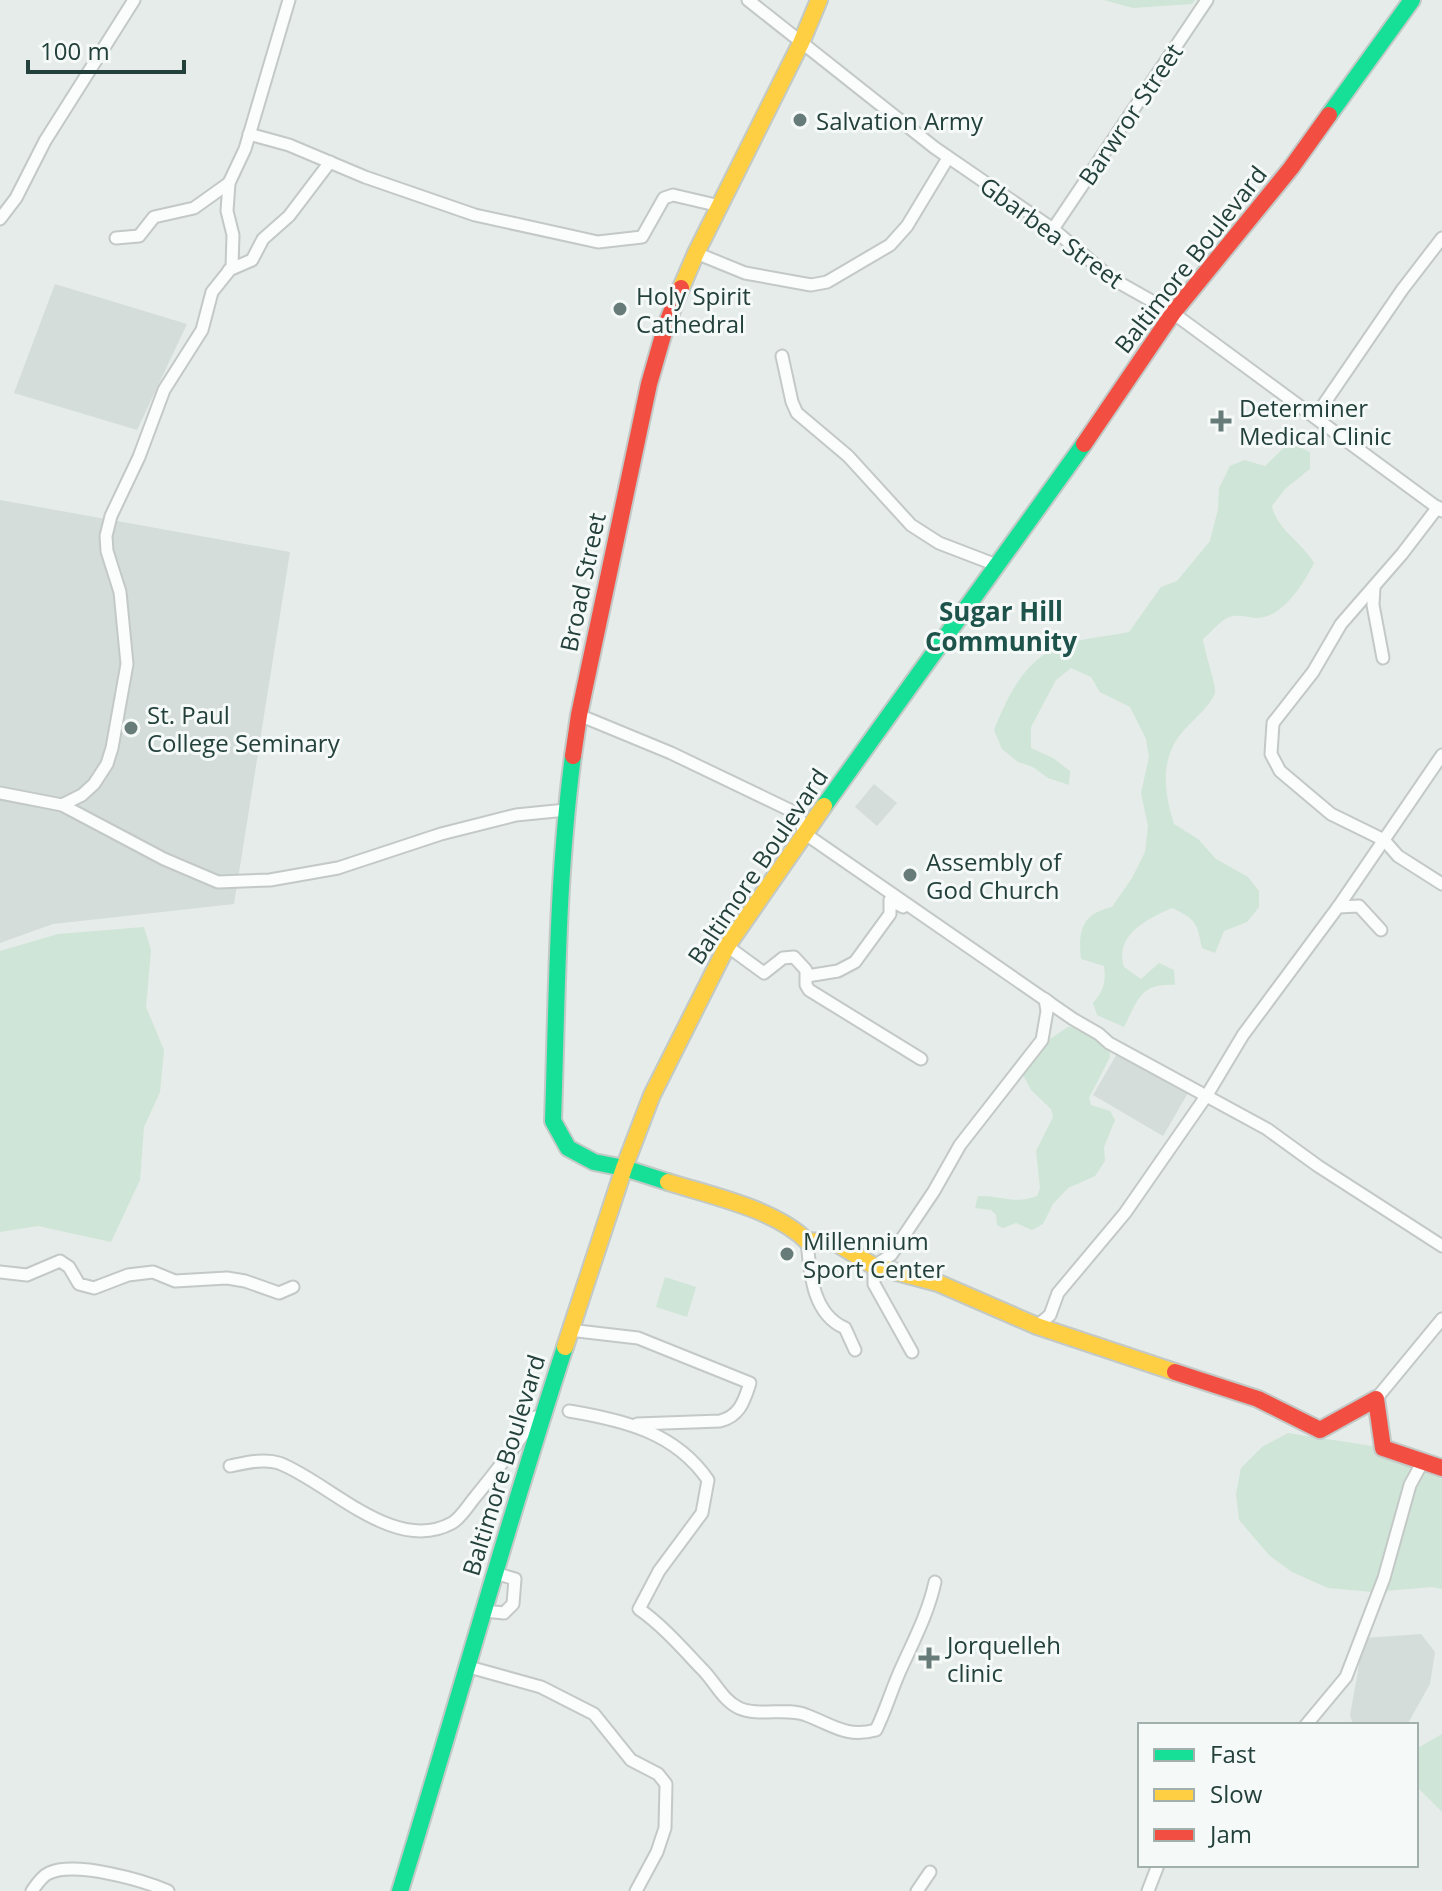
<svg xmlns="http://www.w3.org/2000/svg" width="1442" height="1891" viewBox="0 0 1442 1891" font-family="'Open Sans',sans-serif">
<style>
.built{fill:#d4ddda}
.green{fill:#cfe5d7}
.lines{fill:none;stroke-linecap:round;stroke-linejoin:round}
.street-casing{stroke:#c3c9c6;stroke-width:15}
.fast-casing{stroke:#c2c9c7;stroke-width:20}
.slow-casing{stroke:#c2c9c7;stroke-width:20}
.jam-casing{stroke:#c2c9c7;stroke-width:20}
.street{stroke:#fbfcfc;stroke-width:11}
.fast{stroke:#16e098;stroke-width:16}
.slow{stroke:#ffcf43;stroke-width:16}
.jam{stroke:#f24e42;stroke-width:16}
.poi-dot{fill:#677c78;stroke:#f5faf8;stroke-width:3}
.labels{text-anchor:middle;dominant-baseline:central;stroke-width:6;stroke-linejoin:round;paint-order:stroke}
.street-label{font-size:24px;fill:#23403b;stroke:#f5faf8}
.poi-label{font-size:24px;fill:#23403b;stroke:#f5faf8;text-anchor:start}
.neighbourhood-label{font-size:26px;font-weight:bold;fill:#1e534b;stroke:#f5faf8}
</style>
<rect width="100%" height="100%" fill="#e6ece9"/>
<g class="built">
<path d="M55,284L187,324L137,430L14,393Z"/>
<path d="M0,500L290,552L234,904L53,924L0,943Z"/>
<path d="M874,784L897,803L877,826L855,807Z"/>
<path d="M1118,1052L1188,1093L1163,1136L1093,1095Z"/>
<path d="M1421,1634L1435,1652L1430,1684L1407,1725H1353L1350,1715L1364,1638Z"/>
</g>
<g class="green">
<path d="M1104,0H1195L1192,4L1133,8Z"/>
<path d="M1290,442L1310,452V469L1285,489L1272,506C1277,530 1302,542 1314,563C1304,583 1283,617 1258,618C1247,618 1237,613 1227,618C1218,623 1210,633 1203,639C1204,651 1217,687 1215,693C1210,706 1197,716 1188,726C1159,754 1163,789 1174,824L1198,839L1216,859L1248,877L1259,891V907L1247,922L1224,931L1215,953L1202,948C1197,923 1196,919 1172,908C1147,919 1114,935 1124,967L1141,979L1159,963L1174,970L1175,985C1140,983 1138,1000 1124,1027L1097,1015L1093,1003C1104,991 1106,981 1104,966L1081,959C1078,930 1082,914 1112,907L1132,878L1145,852L1148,826L1141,793L1149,757L1146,739L1130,707L1100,692L1091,677L1071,668L1056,680L1031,727V748L1053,758L1070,771L1069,785L1048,778L1033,767L1018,762L1002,749L994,730C1006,700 1023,663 1054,649C1077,638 1105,637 1129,632L1161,587L1177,581L1210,541L1218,509L1219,488L1230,466L1244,460L1265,466Z"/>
<path d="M144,927L151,950L146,1007L164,1050L160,1092L144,1127L140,1180L111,1242L38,1226L0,1232V951L58,934Z"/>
<path d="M1068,1027L1085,1029L1109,1047L1110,1057L1089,1098L1091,1105L1110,1111L1115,1120L1104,1147L1105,1161L1095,1176L1068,1188L1053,1204L1043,1224L1032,1230L1016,1223L1003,1228L997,1225L996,1215L991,1210L975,1208L978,1196C1000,1195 1016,1205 1037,1196L1040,1188L1036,1151L1053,1117L1051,1109L1031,1090L1022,1073L1044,1043Z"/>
<path d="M665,1277L696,1287L687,1317L656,1307Z"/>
<path d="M1288,1433L1379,1447L1401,1457L1416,1470L1442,1479V1589L1432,1587L1373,1592L1328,1588L1292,1572L1270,1556L1239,1520L1236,1494L1241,1468L1262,1447Z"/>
<path d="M1442,1734V1812L1416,1786V1749Z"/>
</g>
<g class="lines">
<defs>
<g id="street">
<path d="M748,0L935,148L1053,229L1111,278L1173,313L1442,511"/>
<path d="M249,134L289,145L365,177L475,215L598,242L642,237L664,198L673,195L720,206"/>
<path d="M0,219L16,198L45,141L134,0"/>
<path d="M1053,229L1207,0"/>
<path d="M116,238L139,236L154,217L194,208L229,183"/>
<path d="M696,253L745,273L811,285L827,282L890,245L907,226L948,158"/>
<path d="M229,270L252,260L263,239L289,216L330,162"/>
<path d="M782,356L792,402L797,413L848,456L911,525L939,543L999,566"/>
<path d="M1315,417L1402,290L1442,238"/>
<path d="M1438,507L1402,554L1341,624L1313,672L1273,723L1271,754L1280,771L1331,814L1384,840L1398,856L1442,884"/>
<path d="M1374,587L1373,605L1383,658"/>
<path d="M579,715L671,753L798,814L804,833L1073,1019L1099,1034L1109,1043L1267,1129L1318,1166L1442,1246"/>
<path d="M0,793L62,805L164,859L218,882L270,880L338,868L441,834L516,815L566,810"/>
<path d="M62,805L82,795L94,784L107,764L112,748L127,664L120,592L107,551L106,536L111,516L139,457L164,390L202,330L212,292L232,267L233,235L227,211L229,183L245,149L289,0"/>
<path d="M1338,907L1359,906L1381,930"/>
<path d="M727,946L764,973L783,958L794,957L806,970V985L809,990L921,1059"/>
<path d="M807,976L838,971L855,962L890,914V900L903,907"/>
<path d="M807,1241C810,1272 812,1314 845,1328L855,1350"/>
<path d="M0,1272L27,1275L60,1261L69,1267L79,1284L94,1288L128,1275L153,1272L175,1281L227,1278L245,1281L279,1293L293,1287"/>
<path d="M1037,1326L1050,1315L1058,1293L1125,1213L1207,1095L1243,1035L1338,907L1442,755"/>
<path d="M569,1330L638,1338L750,1383C744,1401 740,1416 720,1421L637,1424"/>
<path d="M912,1352L874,1284V1266L891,1255L934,1191L960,1145L1042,1040L1047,1011L1045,999L1050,1003"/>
<path d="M1376,1399L1442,1319"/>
<path d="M569,1411C623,1420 675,1432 708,1480L702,1513L659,1571L639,1609C662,1625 682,1648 701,1668C714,1680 722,1700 739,1708C759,1717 786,1707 806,1715C833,1725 846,1738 876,1730C886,1710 891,1691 900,1671C913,1642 928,1614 935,1582"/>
<path d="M230,1466C245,1463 264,1458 279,1463C329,1482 394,1555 452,1523C461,1518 469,1504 476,1496C497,1470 517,1445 535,1417"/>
<path d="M484,1611L504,1613L513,1604L515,1579L495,1573"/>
<path d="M469,1667L541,1687L594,1714L631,1760L658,1774L666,1784L665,1828L657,1852L636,1891"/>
<path d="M1306,1725L1346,1677L1384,1578L1410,1485L1422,1463"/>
<path d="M32,1891C36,1885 42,1876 49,1873C76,1861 142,1880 168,1891"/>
<path d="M917,1891L930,1872"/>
<path d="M1148,1891L1158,1865"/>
</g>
<g id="fast">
<path d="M1329,115L1412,0"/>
<path d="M573,756C557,877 557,999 553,1121L568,1148L594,1162L624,1168L668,1182"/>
<path d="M824,806L1084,444"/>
<path d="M400,1891C456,1710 506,1527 565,1347"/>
</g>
<g id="slow">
<path d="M681,288L696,253L801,43L819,0"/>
<path d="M668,1182C712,1196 775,1209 807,1241L836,1243L874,1266L938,1283L1037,1326L1175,1372"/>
<path d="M565,1347L624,1168L652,1095L727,946L824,806"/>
</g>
<g id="jam">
<path d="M1084,444L1173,313L1291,168L1329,115"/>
<path d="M573,756L579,715L649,384L666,325L681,288"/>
<path d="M1175,1372L1258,1399L1320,1430L1376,1399L1383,1448L1442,1468"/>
</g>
</defs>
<use href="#street" class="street-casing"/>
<use href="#fast" class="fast-casing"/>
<use href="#slow" class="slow-casing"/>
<use href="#jam" class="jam-casing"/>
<use href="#street" class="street"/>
<use href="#fast" class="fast"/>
<use href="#slow" class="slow"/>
<use href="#jam" class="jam"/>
</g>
<g class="poi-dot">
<circle cx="800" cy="120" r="8"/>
<circle cx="620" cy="309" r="8"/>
<path d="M1217 409h8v8h8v8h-8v8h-8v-8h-8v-8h8z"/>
<circle cx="131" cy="728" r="8"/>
<circle cx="910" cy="875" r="8"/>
<circle cx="787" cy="1254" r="8"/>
<path d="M925 1646h8v8h8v8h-8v8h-8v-8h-8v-8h8z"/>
</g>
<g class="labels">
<g class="street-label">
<text transform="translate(1130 114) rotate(-56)">Barwror Street</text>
<text transform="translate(1052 232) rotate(36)">Gbarbea Street</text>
<text transform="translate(1190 259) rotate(-52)">Baltimore Boulevard</text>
<text transform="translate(582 582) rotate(-78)">Broad Street</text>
<text transform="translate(757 866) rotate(-56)">Baltimore Boulevard</text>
<text transform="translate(503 1465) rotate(-73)">Baltimore Boulevard</text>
</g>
<g class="poi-label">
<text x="816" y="120">Salvation Army</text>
<text x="636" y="295">Holy Spirit<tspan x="636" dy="28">Cathedral</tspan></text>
<text x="1239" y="407">Determiner<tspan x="1239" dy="28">Medical Clinic</tspan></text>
<text x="147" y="714">St. Paul<tspan x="147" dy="28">College Seminary</tspan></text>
<text x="926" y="861">Assembly of<tspan x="926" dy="28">God Church</tspan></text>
<text x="803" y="1240">Millennium<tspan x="803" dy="28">Sport Center</tspan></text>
<text x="947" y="1644">Jorquelleh<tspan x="947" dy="28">clinic</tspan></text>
</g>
<g class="neighbourhood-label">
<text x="1001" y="611">Sugar Hill<tspan x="1001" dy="30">Community</tspan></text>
</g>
</g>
<rect x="1138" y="1723" width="280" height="144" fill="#f5faf8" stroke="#a1b0ac" stroke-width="2"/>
<rect x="1154" y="1749" width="40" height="12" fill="#16e098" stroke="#a1b0ac" stroke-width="2"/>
<text x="1210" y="1763" font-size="24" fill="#23403b">Fast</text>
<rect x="1154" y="1789" width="40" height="12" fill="#ffcf43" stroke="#a1b0ac" stroke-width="2"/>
<text x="1210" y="1803" font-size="24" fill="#23403b">Slow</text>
<rect x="1154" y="1829" width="40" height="12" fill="#f24e42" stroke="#a1b0ac" stroke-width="2"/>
<text x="1210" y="1843" font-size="24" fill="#23403b">Jam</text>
<path d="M28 60v12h156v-12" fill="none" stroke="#23403b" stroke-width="4"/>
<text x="40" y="60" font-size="24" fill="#23403b" stroke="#f5faf8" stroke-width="6" paint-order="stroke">100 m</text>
</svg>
